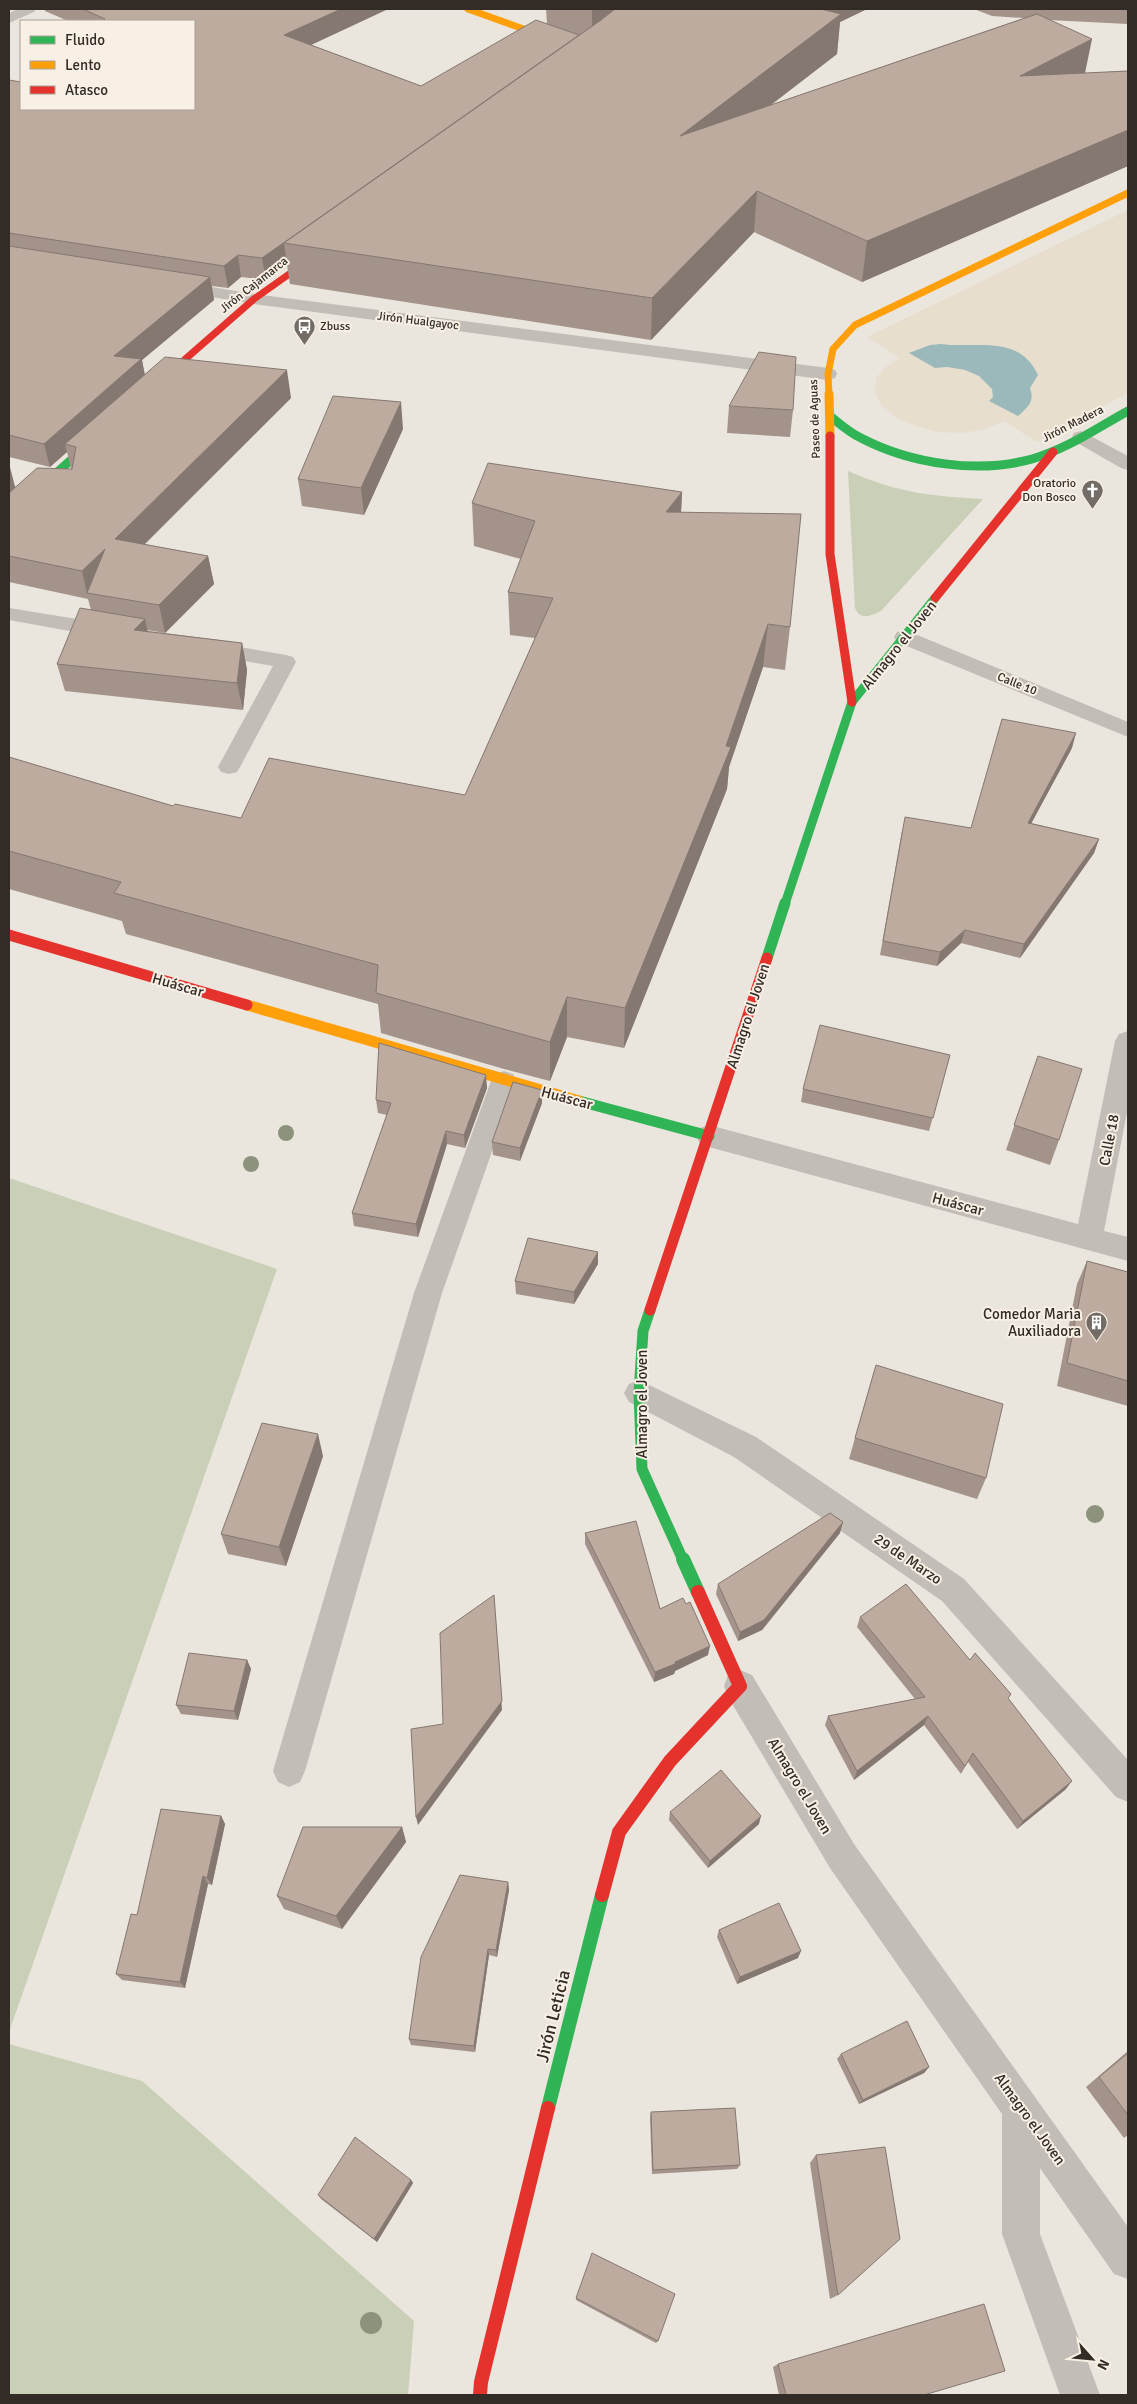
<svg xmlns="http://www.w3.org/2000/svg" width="1137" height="2404" viewBox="0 0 1137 2404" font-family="Signika,sans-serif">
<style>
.green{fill:#cacfb8}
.plaza{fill:#e8decd}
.water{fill:#9bb9ba}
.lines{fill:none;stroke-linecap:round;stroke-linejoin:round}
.lane{fill:#c2bdb7;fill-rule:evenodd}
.street{fill:#c2bdb7;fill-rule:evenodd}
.fast-far2{stroke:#30b455;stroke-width:9}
.fast-far1{stroke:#30b455;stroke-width:11}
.fast{stroke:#30b455;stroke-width:14}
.slow-far2{stroke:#ff9f0a;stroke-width:7}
.slow-far1{stroke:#ff9f0a;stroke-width:9}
.slow{stroke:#ff9f0a;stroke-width:11}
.jam-far3{stroke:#e5322d;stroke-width:7}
.jam-far2{stroke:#e5322d;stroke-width:9}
.jam-far1{stroke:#e5322d;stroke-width:11}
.jam{stroke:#e5322d;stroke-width:14}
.tree{fill:#8c927b}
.wall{fill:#a3938a}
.shaded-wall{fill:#847870}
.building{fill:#bdaba0;stroke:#847870}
.labels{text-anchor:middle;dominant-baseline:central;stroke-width:4;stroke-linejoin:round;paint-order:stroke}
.far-street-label{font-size:12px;fill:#332b26;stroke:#f8f0e4}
.far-poi-label{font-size:12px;fill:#332b26;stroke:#f8f0e4;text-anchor:start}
.street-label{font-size:15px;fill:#332b26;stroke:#f8f0e4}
.poi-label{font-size:15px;fill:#332b26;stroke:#f8f0e4;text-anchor:end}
.near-street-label{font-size:18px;fill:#332b26;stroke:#f8f0e4}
</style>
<rect width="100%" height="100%" fill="#eae5dd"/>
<g class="green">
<path d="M848,471C899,493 929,496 983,499L881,611C871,616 860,621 855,608Z"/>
<path d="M9,1178L277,1269L9,2032Z"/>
<path d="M9,2044L142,2081L414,2321L408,2395H9Z"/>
</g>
<path class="plaza" d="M1128,210V393L1037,442L1004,421L986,429L963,433L938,432L915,426L895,417L881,405L875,392L876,378L886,367L900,358L867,337Z"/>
<path class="water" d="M941,344C976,349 1018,333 1038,375L1030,388C1035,402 1028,407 1018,416L989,401L993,397L992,389L979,376L965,370L947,367L935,368L909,353L930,345Z"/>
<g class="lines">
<g class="lane">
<path d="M1081,431L1128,456V470L1121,468L1074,441L1072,437L1074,433Z"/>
<path d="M9,608L108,624L115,626L118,631L115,636L108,638L9,620Z"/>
<path d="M210,642L286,655L293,657L296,662L240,767L237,772L229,774L221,772L218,767L273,666L203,654L200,649L203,644Z"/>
<path d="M504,1071L513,1074L517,1081L442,1293L305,1771L300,1782L289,1787L278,1782L273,1771L414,1293L491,1081L495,1074Z"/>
</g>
<g class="street">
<path d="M18,9H36L34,12L9,23V13Z"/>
<path d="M175,281L254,294L828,368L835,370L837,374L835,378L828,380L254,304L169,290L166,286L169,282Z"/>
<path d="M905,630L1128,722V737L897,642L894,637L897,632Z"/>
<path d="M1128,1031V1107L1104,1231L1128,1237V1261L709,1147L700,1144L696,1136L700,1128L709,1125L1078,1224L1115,1041L1119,1034Z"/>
<path d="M639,1380L756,1437L964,1579L1128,1760V1802L1116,1797L942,1601L734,1457L629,1402L624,1393L629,1384Z"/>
<path d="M740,1670L752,1675L854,1844L1128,2227V2279L1114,2274L1040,2168V2234L1100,2395H1060L1002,2234V2114L830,1868L728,1697L724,1686L728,1675Z"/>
</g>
<g class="fast-far2">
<path d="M830,416C840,424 850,433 861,438C911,464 978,474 1032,459C1067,449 1097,428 1128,411"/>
<path d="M9,515L98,436"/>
<path d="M785,904L852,702L935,598"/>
</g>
<g class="fast-far1">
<path d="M767,958L785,903"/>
<path d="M579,1101L709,1136"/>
<path d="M650,1310L643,1331L639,1393L642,1469L683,1560"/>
</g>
<g class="fast">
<path d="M683,1559L698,1592"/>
<path d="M548,2108L602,1895"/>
</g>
<g class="slow-far2">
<path d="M468,9L557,41"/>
<path d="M829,395L828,374L833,349L855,325L1128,193"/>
</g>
<path class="slow-far1" d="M829,394L830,436"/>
<path class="slow" d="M247,1005L579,1101"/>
<path class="jam-far3" d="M158,383L254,299L319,253"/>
<g class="jam-far2">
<path d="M830,436V554L852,702"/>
<path d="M935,598L1053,452"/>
</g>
<g class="jam-far1">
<path d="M9,935L247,1005"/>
<path d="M650,1310L767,958"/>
</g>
<g class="jam">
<path d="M602,1895L619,1832L670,1761L740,1686L698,1592"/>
<path d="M480,2395L481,2382L548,2108"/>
</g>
</g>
<g class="tree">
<circle cx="286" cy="1133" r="8"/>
<circle cx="251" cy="1164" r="8"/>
<circle cx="1095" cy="1514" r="9"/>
<circle cx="371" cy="2323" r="11"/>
</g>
<g class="wall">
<path d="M45,9H388L311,45L421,86L547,23L546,9H867L840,22L837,54L771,105L1024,18L992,16L974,9H1128V24L1049,20L1085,73L1128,71V166L862,282L754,232L651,340L290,284L287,265L266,280L241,277L228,288L212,286L214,300L142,360L145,375L291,398L144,544L208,556L214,584L165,633L147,630L148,631L242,643L247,670L243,710L65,691L57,664L91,610L88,599L9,582V467L15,487L71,469L67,452L50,467L9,457V80L21,109L194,21H68L45,11Z"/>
<path d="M729,406L793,410L790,437L727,433Z"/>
<path d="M403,429L364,515L302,506L298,479Z"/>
<path d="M682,492L681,512L790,627L785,670L763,667L729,767L727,789L624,1048L567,1037L550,1081L504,1069L381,1033L378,1004L126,934L122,921L9,889V757L173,806L241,818L465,795L535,638L510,635L508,592L521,559L474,546L472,503Z"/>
<path d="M1072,748L1031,823L1099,839L1094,853L1020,958L961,943L937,966L880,955L902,831L971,828Z"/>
<path d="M950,1055L929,1131L801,1102L803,1089Z"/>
<path d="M1038,1056L1059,1140L1050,1165L1006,1150Z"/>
<path d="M487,1088L465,1148L447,1144L418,1237L354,1226L352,1213L387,1115L378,1113L376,1100Z"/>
<path d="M542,1103L520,1161L493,1155L492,1142Z"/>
<path d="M1087,1261L1128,1272V1406L1057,1386L1077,1284Z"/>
<path d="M598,1264L574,1304L516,1294L515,1281Z"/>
<path d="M876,1365L986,1478L977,1499L849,1459Z"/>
<path d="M323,1456L286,1566L228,1554L221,1534Z"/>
<path d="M585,1533L660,1609L708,1655L675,1671L674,1674L654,1682L585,1544Z"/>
<path d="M840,1533L762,1630L738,1641L716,1594L718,1584Z"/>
<path d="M860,1617L970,1660L1008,1699L1066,1789L1017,1829L968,1762L961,1774L924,1725L854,1780L825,1725L828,1716L915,1699L857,1627Z"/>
<path d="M247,1660L251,1669L238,1720L181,1714L176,1705Z"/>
<path d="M670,1812L759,1824L708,1868L669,1820Z"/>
<path d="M221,1816L225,1824L212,1885L208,1884L185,1988L122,1980L116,1974L137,1915Z"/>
<path d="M402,1827L406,1842L342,1929L284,1909L277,1896Z"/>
<path d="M508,1882L509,1890L497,1957L489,1955L475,2052L411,2045L409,2039Z"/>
<path d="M719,1930L798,1958L737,1984L717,1937Z"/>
<path d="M1128,2051V2135L1124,2138L1086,2087Z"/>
<path d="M841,2054L929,2067L924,2073L859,2104L837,2059Z"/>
<path d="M651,2112L740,2165L737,2169L652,2174L650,2117Z"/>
<path d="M816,2155L838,2295L830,2299L810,2163Z"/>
<path d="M411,2180L413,2183L377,2242L321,2199L318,2195Z"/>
<path d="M576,2298L658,2341L656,2343L576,2300Z"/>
<path d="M778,2364L924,2395H779L773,2367Z"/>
</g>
<g class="shaded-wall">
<path d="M341,9H388L287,56L284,35Z"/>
<path d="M592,9H641L592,47Z"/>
<path d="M803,9H867L840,22L837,54L678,176L680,136Z"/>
<path d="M579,35L284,243L287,265L266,280L262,258Z"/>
<path d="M1092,39L1084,78L1020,76Z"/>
<path d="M1128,130V166L862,282L867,241Z"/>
<path d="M757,191L754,232L651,340L652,298Z"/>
<path d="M238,255L241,277L228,288L224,266Z"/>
<path d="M210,277L214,300L142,360L146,382L65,444L67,452L50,467L44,444L114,356Z"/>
<path d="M287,370L291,398L122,567L115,539Z"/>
<path d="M401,402L403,429L364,515L361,488Z"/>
<path d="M10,467L17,495L9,503V468Z"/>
<path d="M682,492L680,535L666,512Z"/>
<path d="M105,549L87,593L82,571Z"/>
<path d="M208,556L214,584L165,633L159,605Z"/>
<path d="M145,619L151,647L134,630Z"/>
<path d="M768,624L763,667L729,767L727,789L624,1048L625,1008L726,746Z"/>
<path d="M242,643L247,670L243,710L237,683Z"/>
<path d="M1076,733L1072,748L1024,837L1028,823Z"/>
<path d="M1099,839L1094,853L1020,958L1024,944Z"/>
<path d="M965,930L961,943L937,966L940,952Z"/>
<path d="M567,997V1037L550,1081V1042Z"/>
<path d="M486,1075L487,1088L465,1148L464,1135Z"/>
<path d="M542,1090V1103L520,1161V1148Z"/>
<path d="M446,1131L447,1144L418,1237L416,1224Z"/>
<path d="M598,1252V1264L574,1304V1292Z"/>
<path d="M318,1434L323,1456L286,1566L279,1547Z"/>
<path d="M843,1522L840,1533L762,1630L738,1641L740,1632Z"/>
<path d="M494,1595L502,1710L418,1825L416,1817Z"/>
<path d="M710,1646L708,1655L675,1671L674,1674L654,1682L655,1672Z"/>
<path d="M247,1660L251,1669L238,1720L234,1711Z"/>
<path d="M928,1716L924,1725L854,1780L857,1771Z"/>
<path d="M1072,1781L1066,1789L1017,1829L1023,1821Z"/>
<path d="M221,1816L225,1824L212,1885L207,1878Z"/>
<path d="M761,1816L759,1824L708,1868L710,1861Z"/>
<path d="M402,1827L406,1842L342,1929L336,1916Z"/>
<path d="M203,1876L208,1884L185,1988L180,1982Z"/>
<path d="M508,1882L509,1890L497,1957L496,1950Z"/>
<path d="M488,1949L489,1955L475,2052L474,2046Z"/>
<path d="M801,1951L798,1958L737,1984L740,1977Z"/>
<path d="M929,2067L924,2073L859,2104L863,2100Z"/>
<path d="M411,2180L413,2183L377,2242L374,2239Z"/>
</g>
<g class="building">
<path d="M83,9H341L284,35L421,86L536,20L579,35L262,258L238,255L224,266L9,233V80L21,82V109H194V21H102L105,19Z"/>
<path d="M615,9H821L841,14L680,136L1037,14L1092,39L1020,76L1128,71V130L867,241L757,191L652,298L284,243L601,20Z"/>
<path d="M9,246L210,277L114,356L141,359L44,444L9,435Z"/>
<path d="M759,352L796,357L793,410L729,406Z"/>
<path d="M165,357L287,370L115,539L208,556L159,605L87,593L105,549L82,571L9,556V493L37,468L72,469L76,447L65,444Z"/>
<path d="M333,396L401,402L361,488L298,479Z"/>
<path d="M488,463L682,492L666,512L801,514L790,627L768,624L726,746L731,747L625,1008L567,997L550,1042L503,1029L376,993L378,965L114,893L121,882L9,851V757L173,806L175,804L241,818L269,758L465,795L553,598L508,592L535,521L472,503Z"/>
<path d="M80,608L145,619L134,630L242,643L237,683L57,664Z"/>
<path d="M1002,719L1076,733L1028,823L1099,839L1024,944L965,930L940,952L883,941L905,817L971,828Z"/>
<path d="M820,1025L950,1055L933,1118L803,1089Z"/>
<path d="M379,1043L486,1075L464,1135L446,1131L416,1224L352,1213L391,1103L376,1100Z"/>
<path d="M1038,1056L1082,1069L1059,1140L1014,1125Z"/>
<path d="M513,1082L542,1090L520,1148L492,1142Z"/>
<path d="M528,1238L598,1252L574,1292L515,1281Z"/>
<path d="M1087,1261L1128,1272V1381L1067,1363Z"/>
<path d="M876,1365L1003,1404L986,1478L855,1438Z"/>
<path d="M262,1423L318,1434L279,1547L221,1534Z"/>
<path d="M830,1513L843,1522L764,1620L740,1632L718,1584Z"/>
<path d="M636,1521L660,1609L683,1598L686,1604L690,1602L710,1646L675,1662V1664L655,1672L585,1533Z"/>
<path d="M906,1584L970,1660L975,1653L1011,1694L1008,1698L1072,1781L1023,1821L973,1753L965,1766L928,1716L857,1771L828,1716L925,1697L860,1617Z"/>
<path d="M494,1595L502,1701L416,1817L411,1729L443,1724L440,1633Z"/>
<path d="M189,1653L247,1660L234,1711L176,1705Z"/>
<path d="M721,1770L761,1816L710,1861L670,1812Z"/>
<path d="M161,1809L221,1816L207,1878L203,1876L180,1982L116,1974L131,1914L137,1915Z"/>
<path d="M303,1827H402L336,1916L277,1896Z"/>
<path d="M460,1875L508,1882L496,1950L488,1949L474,2046L409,2039L421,1957Z"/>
<path d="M779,1903L801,1951L740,1977L719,1930Z"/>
<path d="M907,2021L929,2067L863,2100L841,2054Z"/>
<path d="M1128,2053V2115L1099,2077Z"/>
<path d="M735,2108L740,2165L653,2170L651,2112Z"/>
<path d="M355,2137L411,2180L374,2239L318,2195Z"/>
<path d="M885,2147L900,2239L838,2295L816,2155Z"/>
<path d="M592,2253L675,2294L658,2341L576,2298Z"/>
<path d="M984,2304L1005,2371L924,2395H786L778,2364Z"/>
</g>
<defs>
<symbol id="bus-pin" viewBox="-11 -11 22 30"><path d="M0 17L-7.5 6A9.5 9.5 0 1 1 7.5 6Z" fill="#736c66" stroke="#f8f0e4"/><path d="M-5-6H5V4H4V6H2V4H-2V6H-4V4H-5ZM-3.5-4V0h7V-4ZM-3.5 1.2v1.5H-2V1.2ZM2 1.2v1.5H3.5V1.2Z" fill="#fff"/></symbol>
<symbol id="church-pin" viewBox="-11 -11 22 30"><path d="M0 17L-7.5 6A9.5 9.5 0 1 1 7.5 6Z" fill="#736c66" stroke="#f8f0e4"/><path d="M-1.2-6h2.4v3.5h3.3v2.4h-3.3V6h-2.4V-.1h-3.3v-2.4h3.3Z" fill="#fff"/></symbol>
<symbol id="building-pin" viewBox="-11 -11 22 30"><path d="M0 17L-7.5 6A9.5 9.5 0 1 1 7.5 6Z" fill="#736c66" stroke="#f8f0e4"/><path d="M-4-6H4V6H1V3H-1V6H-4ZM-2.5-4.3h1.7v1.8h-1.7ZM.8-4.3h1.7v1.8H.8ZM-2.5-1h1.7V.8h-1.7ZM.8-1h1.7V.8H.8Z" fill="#fff"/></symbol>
</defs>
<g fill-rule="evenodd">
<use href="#bus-pin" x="292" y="314" width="25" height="34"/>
<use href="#church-pin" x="1080" y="478" width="25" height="34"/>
<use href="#building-pin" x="1084" y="1310" width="25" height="34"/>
</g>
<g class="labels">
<g class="far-street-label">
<text transform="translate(254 285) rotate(-38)">Jirón Cajamarca</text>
<text transform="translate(418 321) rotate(7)">Jirón Hualgayoc</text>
<text transform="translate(815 419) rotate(-92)">Paseo de Aguas</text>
<text transform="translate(1073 424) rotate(-27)">Jirón Madera</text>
<text transform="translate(1017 684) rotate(22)">Calle 10</text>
</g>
<g class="far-poi-label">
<text x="320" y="326">Zbuss</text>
<text x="1076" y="483" text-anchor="end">Oratorio<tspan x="1076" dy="14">Don Bosco</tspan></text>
</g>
<g class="street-label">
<text transform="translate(899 645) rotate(-51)">Almagro el Joven</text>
<text transform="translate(178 985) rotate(16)">Huáscar</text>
<text transform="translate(748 1016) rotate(-72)">Almagro el Joven</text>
<text transform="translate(567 1098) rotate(15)">Huáscar</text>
<text transform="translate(1109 1140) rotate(-79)">Calle 18</text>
<text transform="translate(958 1204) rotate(15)">Huáscar</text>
<text transform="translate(642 1404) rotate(-90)">Almagro el Joven</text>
<text transform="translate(908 1559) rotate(34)">29 de Marzo</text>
<text transform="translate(800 1786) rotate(59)">Almagro el Joven</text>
<text transform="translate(1030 2119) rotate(54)">Almagro el Joven</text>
</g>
<g class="poi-label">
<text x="1081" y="1314">Comedor Maria<tspan x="1081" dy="17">Auxiliadora</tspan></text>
</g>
<g class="near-street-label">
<text transform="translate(553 2016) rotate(-76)">Jirón Leticia</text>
</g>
</g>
<rect width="1137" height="2404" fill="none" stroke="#332b26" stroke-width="20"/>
<rect x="20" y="20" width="175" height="90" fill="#f8f0e4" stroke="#a9a198"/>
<rect x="30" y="36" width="25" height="8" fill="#30b455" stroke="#a9a198"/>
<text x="65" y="45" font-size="15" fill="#332b26">Fluido</text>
<rect x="30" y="61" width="25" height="8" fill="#ff9f0a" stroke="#a9a198"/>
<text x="65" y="70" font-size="15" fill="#332b26">Lento</text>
<rect x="30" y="86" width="25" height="8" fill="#e5322d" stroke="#a9a198"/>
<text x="65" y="95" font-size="15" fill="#332b26">Atasco</text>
<g transform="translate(1092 2359) rotate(117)" stroke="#f8f0e4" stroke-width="4" paint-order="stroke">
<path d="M0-4L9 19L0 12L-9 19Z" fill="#332b26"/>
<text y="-8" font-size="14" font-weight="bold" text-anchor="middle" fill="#332b26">N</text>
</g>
</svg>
